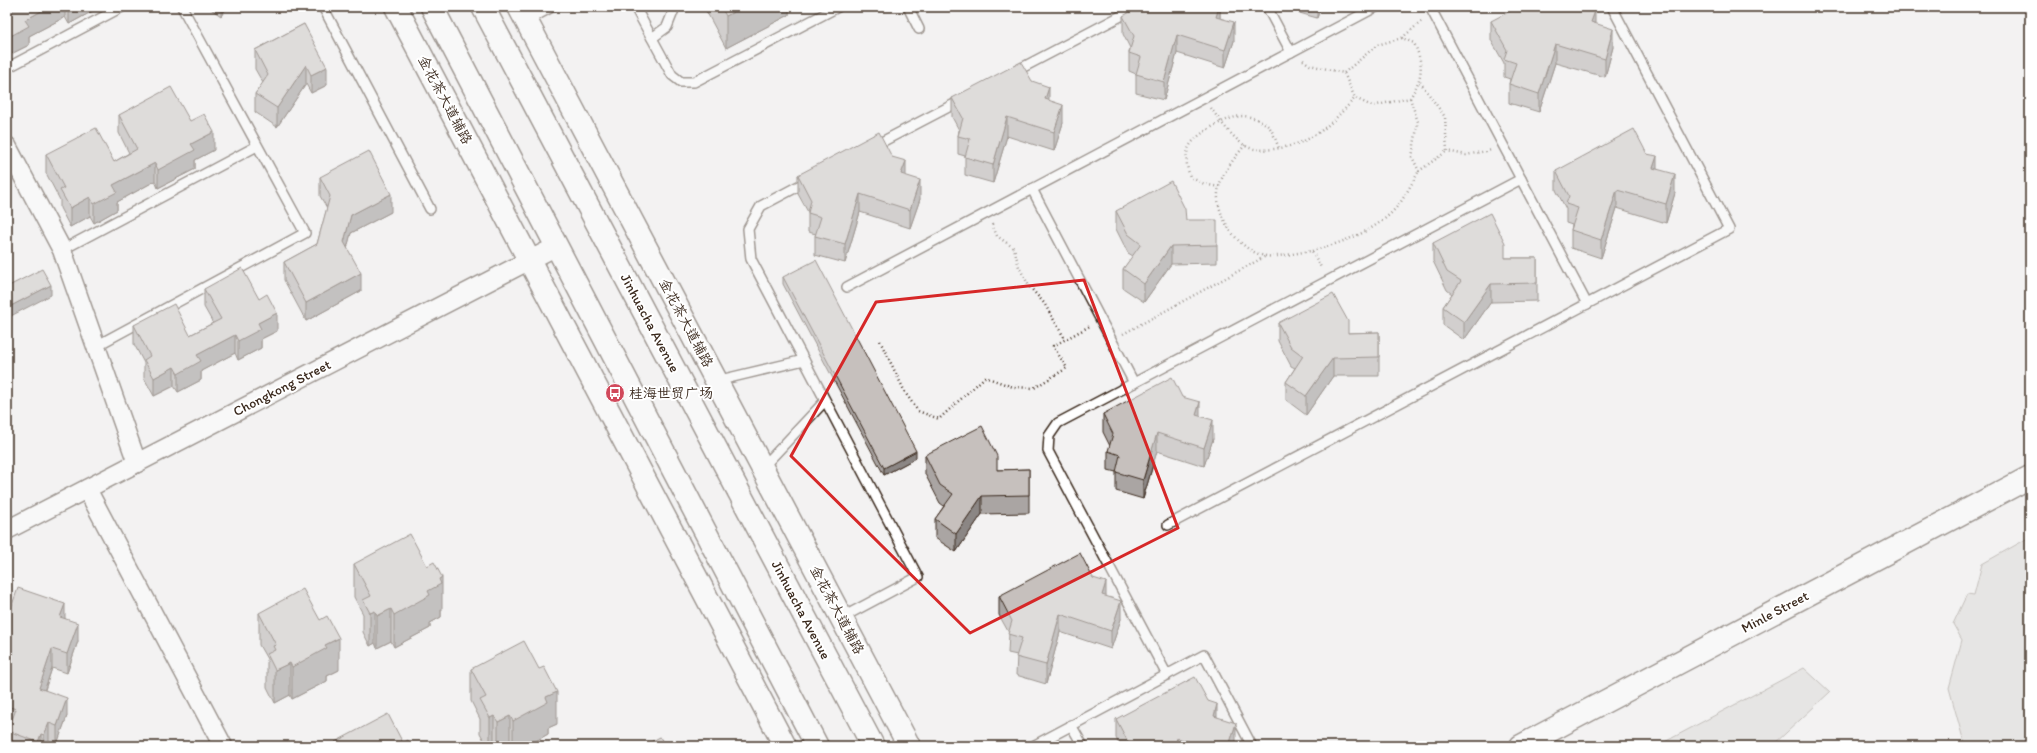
<svg xmlns="http://www.w3.org/2000/svg" width="2037" height="753" viewBox="0 0 2037 753" font-family="Itim,'LXGW WenKai TC',sans-serif">
<style>
.green{fill:#d8d5d2;stroke:#8a8078}
.lines{fill:none;stroke-linecap:round;stroke-linejoin:round}
.service-casing{stroke:#3b2a1e;stroke-width:12}
.minor-casing{stroke:#3b2a1e;stroke-width:21}
.tertiary-casing{stroke:#3b2a1e;stroke-width:25}
.trunk-casing{stroke:#3b2a1e;stroke-width:25}
.path{stroke:#3b2a1e;stroke-width:2.5;stroke-dasharray:1 3;stroke-linecap:butt}
.service{stroke:#fff;stroke-width:9}
.minor{stroke:#fff;stroke-width:18}
.tertiary{stroke:#fff;stroke-width:22}
.trunk{stroke:#fff;stroke-width:22}
.wall{fill:#aaa5a3;stroke:#3b2a1e}
.shaded-wall{fill:#8b8684;stroke:#3b2a1e}
.building{fill:#c6c0bd;stroke:#3b2a1e}
.marked{fill:none;stroke:#d62828;stroke-width:3;stroke-linejoin:round}
.labels{text-anchor:middle;dominant-baseline:central;stroke-width:4;stroke-linejoin:round;paint-order:stroke}
.street-label{font-size:14px;fill:#3b2a1e;stroke:#fff}
.poi-label{font-size:14px;fill:#3b2a1e;stroke:#fff;text-anchor:start}
</style>
<rect width="100%" height="100%" fill="#f3f2f2"/>
<filter id="ink" filterUnits="userSpaceOnUse"><feTurbulence type="fractalNoise" baseFrequency=".025" numOctaves="2"/><feDisplacementMap in="SourceGraphic" scale="8" xChannelSelector="R" yChannelSelector="G"/><feConvolveMatrix kernelMatrix="1 2 1 2 8 2 1 2 1" color-interpolation-filters="sRGB"/></filter>
<g filter="url(#ink)">
<g class="green">
<path d="M2030,537V746H1965L1949,688L1962,640L1953,624L1967,594L1974,595L1982,564Z"/>
<path d="M1804,668L1830,692L1772,746H1657Z"/>
</g>
<g class="lines">
<defs>
<g id="service">
<path d="M323,7L430,209"/>
<path d="M635,7L672,75L681,82H694L838,7"/>
<path d="M908,7L919,29"/>
<path d="M1267,7L1291,52L1376,7"/>
<path d="M1430,7L1521,179"/>
<path d="M526,21L552,7"/>
<path d="M652,38L667,27L675,7"/>
<path d="M7,68L122,7"/>
<path d="M1014,72L1138,7"/>
<path d="M874,146L962,100"/>
<path d="M808,181L761,206L748,229L751,259L918,577L841,618"/>
<path d="M1032,189L1134,383"/>
<path d="M62,250L257,146"/>
<path d="M847,287L1291,52"/>
<path d="M96,346L305,233L182,7"/>
<path d="M716,381L804,360"/>
<path d="M762,468L825,401"/>
<path d="M1168,525L1729,229L1612,7"/>
<path d="M1167,675L1048,451L1049,436L1058,423L1521,179L1587,304"/>
<path d="M1071,725L1083,746"/>
<path d="M1033,746L1204,655L1252,746"/>
</g>
<g id="minor">
<path d="M7,146L62,250L137,463"/>
<path d="M87,489L223,746"/>
<path d="M7,530L557,246"/>
</g>
<g id="tertiary">
<path d="M396,7L785,746"/>
<path d="M519,7L909,746"/>
<path d="M1521,746L2030,477"/>
</g>
<g id="trunk">
<path d="M432,7L817,746"/>
<path d="M483,7L873,746"/>
</g>
</defs>
<use href="#service" class="service-casing"/>
<use href="#minor" class="minor-casing"/>
<use href="#tertiary" class="tertiary-casing"/>
<use href="#trunk" class="trunk-casing"/>
<g class="path">
<path d="M1402,38L1423,20"/>
<path d="M1303,60L1310,65L1344,73L1355,98L1372,106L1410,98C1423,77 1424,65 1414,43L1402,38L1377,45L1344,73"/>
<path d="M1420,82L1445,117L1447,151L1466,155L1492,150"/>
<path d="M1410,98L1418,122L1412,157L1419,171L1447,151"/>
<path d="M1211,108C1220,121 1231,136 1244,145C1253,151 1264,150 1274,149C1313,144 1330,125 1355,98"/>
<path d="M1245,145C1236,156 1222,173 1219,187C1212,213 1239,252 1266,256C1276,258 1300,252 1312,251L1322,269"/>
<path d="M1219,187L1204,184L1190,177C1187,167 1185,159 1188,149C1193,135 1222,120 1236,117C1246,114 1260,119 1268,126C1273,130 1276,142 1279,148"/>
<path d="M992,224L997,236L1014,248L1019,267L1029,286L1044,303L1065,339"/>
<path d="M1312,251C1343,242 1379,231 1400,203C1407,193 1413,181 1419,171"/>
<path d="M1123,334L1266,256"/>
<path d="M880,341L906,394L918,411L939,419L985,377L1013,387L1034,388L1067,368L1053,346L1090,326"/>
</g>
<use href="#service" class="service"/>
<use href="#minor" class="minor"/>
<use href="#tertiary" class="tertiary"/>
<use href="#trunk" class="trunk"/>
</g>
<g class="wall">
<path d="M7,7H100L69,24L65,17L29,36V45L7,56Z"/>
<path d="M208,7H227L221,16Z"/>
<path d="M704,7H789V15L726,48Z"/>
<path d="M1220,7V18L1234,41L1225,68L1177,53L1164,100L1136,93V74L1129,71V53L1130,48L1123,34V16Z"/>
<path d="M1289,7H1321L1317,18L1289,10Z"/>
<path d="M1491,21L1595,23L1613,47L1605,77L1555,63L1539,112L1509,103V84L1510,79L1504,77V63L1491,40Z"/>
<path d="M304,24L327,85L311,93L306,84L277,127L255,112V94L263,83L255,69V50Z"/>
<path d="M1032,81L1049,101L1063,123L1054,151L1007,136L993,183L965,175V156L958,154V136L959,130L952,117V98Z"/>
<path d="M119,115L190,121L214,150L195,160V169L158,188L155,181L117,202V210L94,223L90,216L70,227L60,208V200L46,173V154L114,162L129,153L119,133Z"/>
<path d="M1647,154L1657,169L1675,193L1666,223L1617,208L1601,258L1571,248V230L1572,225L1566,223V209L1556,190V171Z"/>
<path d="M892,157L906,176L920,199L910,228L860,212L845,263L815,255V236L816,234L808,232V212L798,194V175Z"/>
<path d="M320,177L391,212L351,233L347,248L361,291L306,321L284,280V262L317,244L327,208L320,196Z"/>
<path d="M1116,211L1186,220L1217,245V263L1171,264L1144,302L1123,288V269L1133,256L1128,253L1116,229Z"/>
<path d="M1433,243L1505,258H1537V301L1491,302L1464,340L1443,325V307L1452,294L1447,290L1433,261Z"/>
<path d="M783,277L916,458L884,475L783,284Z"/>
<path d="M204,289L259,299L277,331L261,339V348L238,360L235,353L201,371V380L178,392L174,386L154,396L144,378V363L134,344V325L190,335L213,323L204,307Z"/>
<path d="M1278,323L1348,333L1379,332V376H1333L1306,415L1286,400V382L1295,368L1291,366L1278,341Z"/>
<path d="M1182,397L1200,416L1213,439L1204,466L1157,451L1143,499L1116,491V472L1108,470V451L1110,446L1103,432V414Z"/>
<path d="M925,455L997,470L1029,469V513L982,514L956,552L935,538V519L944,506L940,503L925,474Z"/>
<path d="M354,564L442,610H441V617L430,623V628L394,647L391,641L377,648L375,643L370,646L363,632V614L354,597Z"/>
<path d="M1093,578L1106,596L1121,619L1111,649L1060,632L1046,684L1016,675L1017,655L1008,653L1009,633L999,615V596Z"/>
<path d="M259,613L339,670L327,676V681L292,699L290,695L275,703L267,687V659L259,645Z"/>
<path d="M65,618L78,641L67,673L52,668L45,690L67,716L57,744L49,741L47,746H8V731L10,726L7,725V619Z"/>
<path d="M471,669L557,724L548,728V734L527,746H487L480,733V719L471,701Z"/>
<path d="M1208,701L1217,717L1236,741L1234,746H1120L1116,738V719Z"/>
</g>
<g class="shaded-wall">
<path d="M49,7H65V17L29,36V45L7,56V38L25,20Z"/>
<path d="M69,7H100L69,24Z"/>
<path d="M221,7H227L221,16Z"/>
<path d="M743,7H789V15L726,48V16Z"/>
<path d="M1219,7H1220V23L1216,17Z"/>
<path d="M1317,7H1321L1317,18Z"/>
<path d="M1595,11V29L1591,22Z"/>
<path d="M1234,22V41L1225,68V50Z"/>
<path d="M1613,29V47L1605,77V59Z"/>
<path d="M1177,35V53L1164,100V82Z"/>
<path d="M1555,44V63L1539,112V94Z"/>
<path d="M306,65V84L277,127V108Z"/>
<path d="M327,67V85L311,93V75Z"/>
<path d="M1049,87V105L1045,99Z"/>
<path d="M1063,105V123L1054,151V132Z"/>
<path d="M1007,117V136L993,183V165Z"/>
<path d="M214,132V150L195,160V169L158,188V170L191,144Z"/>
<path d="M1657,156V175L1653,168Z"/>
<path d="M906,161V180L901,174Z"/>
<path d="M155,163V181L117,202V210L94,223V204L113,185Z"/>
<path d="M1675,174V193L1666,223V204Z"/>
<path d="M920,180V199L910,228V210Z"/>
<path d="M1617,190V208L1601,258V240Z"/>
<path d="M391,194V212L351,233L344,260V242L351,215Z"/>
<path d="M860,194V212L845,263V244Z"/>
<path d="M90,197V216L70,227V208Z"/>
<path d="M1171,246V264L1144,302V284Z"/>
<path d="M361,273V291L306,321V303Z"/>
<path d="M1491,284V302L1464,340V322Z"/>
<path d="M51,285V295L7,318V308Z"/>
<path d="M277,313V331L261,339V348L238,360V341L258,323Z"/>
<path d="M235,335V353L201,371V380L178,392V374L197,355Z"/>
<path d="M1333,358V376L1306,415V396Z"/>
<path d="M174,367V386L154,396V378Z"/>
<path d="M1200,402V421L1196,415Z"/>
<path d="M1213,420V439L1204,466V448Z"/>
<path d="M1157,433V451L1143,499V480Z"/>
<path d="M916,451V458L884,475V468Z"/>
<path d="M982,496V514L956,552V534Z"/>
<path d="M442,577V610H441V617L430,623V628L394,647V615L428,591L439,579Z"/>
<path d="M1106,582V600L1102,595Z"/>
<path d="M1121,601V619L1111,649V631Z"/>
<path d="M65,604V623L60,617Z"/>
<path d="M391,609V641L377,648V616Z"/>
<path d="M375,611V643L370,646V613Z"/>
<path d="M1060,614V632L1046,684V665Z"/>
<path d="M78,623V641L67,673V654Z"/>
<path d="M339,638V670L327,676V681L292,699V667L325,645Z"/>
<path d="M52,649V668L39,706V688Z"/>
<path d="M290,663V695L275,703V670Z"/>
<path d="M557,692V724L548,728V734L527,746H513V721L546,697Z"/>
<path d="M67,698V716L57,744V726Z"/>
<path d="M1217,704V723L1214,716Z"/>
<path d="M494,716V746H490V718Z"/>
<path d="M510,716V746H498V722Z"/>
<path d="M49,723V741L47,746H44V735Z"/>
<path d="M1236,723V741L1234,746H1229Z"/>
<path d="M41,734V746H38V742Z"/>
<path d="M1177,738V746H1175Z"/>
</g>
<g class="building">
<path d="M7,7H49L25,20L29,26L7,38Z"/>
<path d="M721,7H743L726,16Z"/>
<path d="M1139,7H1219L1216,17L1234,22L1225,50L1177,35L1164,82L1136,74L1141,57L1129,53L1134,36L1123,16Z"/>
<path d="M1518,7H1585V8L1595,11L1591,22L1613,29L1605,59L1555,44L1539,94L1509,84L1516,63L1504,59L1507,50L1491,21Z"/>
<path d="M304,24L327,67L311,75L306,65L277,108L255,94L268,75L255,50Z"/>
<path d="M1021,62L1032,81L1049,87L1045,99L1063,105L1054,132L1007,117L993,165L965,157L970,139L958,136L963,118L952,98Z"/>
<path d="M171,87L190,121L204,114L214,132L191,144L195,150L158,170L155,163L113,185L117,192L94,204L90,197L70,208L60,190L64,188L46,154L96,128L114,162L137,149L119,115Z"/>
<path d="M1634,129L1647,154L1657,156L1653,168L1675,174L1666,204L1617,190L1601,240L1571,230L1578,208L1566,204L1569,196L1556,171Z"/>
<path d="M879,132L892,157L906,161L901,174L920,180L910,210L860,194L845,244L815,236L821,217L808,213L811,200L798,175Z"/>
<path d="M369,151L391,194L351,215L344,242L361,273L306,303L284,262L317,244L330,196L320,177Z"/>
<path d="M1171,181L1185,209L1186,220H1217V245L1171,246L1144,284L1123,269L1141,244L1128,234L1116,211Z"/>
<path d="M1490,213L1505,243V258H1537V283L1491,284L1464,322L1443,307L1461,281L1447,272L1433,243Z"/>
<path d="M816,260L916,451L884,468L783,277Z"/>
<path d="M242,268L259,299L267,294L277,313L258,323L261,329L238,341L235,335L197,355L201,361L178,374L174,367L154,378L144,360L150,356L134,325L174,304L190,335L221,319L204,289Z"/>
<path d="M42,269L51,285L7,308V287Z"/>
<path d="M1333,294L1348,321V333L1379,332V357L1333,358L1306,396L1286,382L1303,356L1291,347L1278,323Z"/>
<path d="M1172,377L1182,397L1200,402L1196,415L1213,420L1204,448L1157,433L1143,480L1116,472L1120,455L1108,451L1113,434L1103,414Z"/>
<path d="M982,426L997,456V470L1029,469V495L982,496L956,534L935,519L953,494L940,485L925,455Z"/>
<path d="M410,534L427,566L434,562L442,577L439,579L441,584L428,591L430,595L394,615L391,609L377,616L375,611L370,613L363,600L371,596L354,564Z"/>
<path d="M1080,553L1093,578L1106,582L1102,595L1121,601L1111,631L1060,614L1046,665L1016,657L1022,638L1008,634L1012,621L999,596Z"/>
<path d="M18,588L65,604L60,617L78,623L67,654L52,649L39,688L67,698L57,726L49,723L44,735L41,734L38,742L8,731L16,709L7,706V619Z"/>
<path d="M303,589L320,620L327,616L339,638L325,645L327,648L292,667L290,663L275,670L267,654L275,650L273,646L276,645L259,613Z"/>
<path d="M524,641L539,669L544,667L557,692L546,697L548,702L513,721L510,716L498,722L494,716L490,718L480,700L486,697L471,669Z"/>
<path d="M1195,677L1208,701L1217,704L1214,716L1236,723L1229,746H1204L1177,738L1175,746H1128L1129,744L1116,719Z"/>
<path d="M388,714L403,743L408,740L411,746H337L335,742Z"/>
<path d="M660,737L665,746H643Z"/>
</g>
</g>
<path d="M0 0H2037V753H0ZM1084,280L1178,528L970,633L791,456L876,302Z" fill="#f3f2f2" fill-opacity=".55" fill-rule="evenodd"/>
<path class="marked" d="M1084,280L1178,528L970,633L791,456L876,302Z"/>
<defs>
<symbol id="bus-disc" viewBox="-11 -11 22 22"><circle r="9.5" fill="#d1495b" stroke="#fff"/><path d="M-5-6H5V4H4V6H2V4H-2V6H-4V4H-5ZM-3.5-4V0h7V-4ZM-3.5 1.2v1.5H-2V1.2ZM2 1.2v1.5H3.5V1.2Z" fill="#fff"/></symbol>
</defs>
<g fill-rule="evenodd">
<use href="#bus-disc" x="604" y="382" width="22" height="22"/>
</g>
<g class="labels">
<g class="street-label">
<text transform="translate(445 100) rotate(62)">金花茶大道辅路</text>
<text transform="translate(650 323) rotate(62)">Jinhuacha Avenue</text>
<text transform="translate(686 323) rotate(62)">金花茶大道辅路</text>
<text transform="translate(282 388) rotate(-27)">Chongkong Street</text>
<text transform="translate(801 610) rotate(62)">Jinhuacha Avenue</text>
<text transform="translate(837 610) rotate(62)">金花茶大道辅路</text>
<text transform="translate(1775 612) rotate(-28)">Minle Street</text>
</g>
<g class="poi-label">
<text x="629" y="393">桂海世贸广场</text>
</g>
</g>
<rect width="2037" height="753" fill="none" stroke="#fff" stroke-width="24"/>
<rect x="12" y="12" width="2013" height="729" fill="none" stroke="#3b2a1e" stroke-width="1.5" filter="url(#ink)"/>
</svg>
